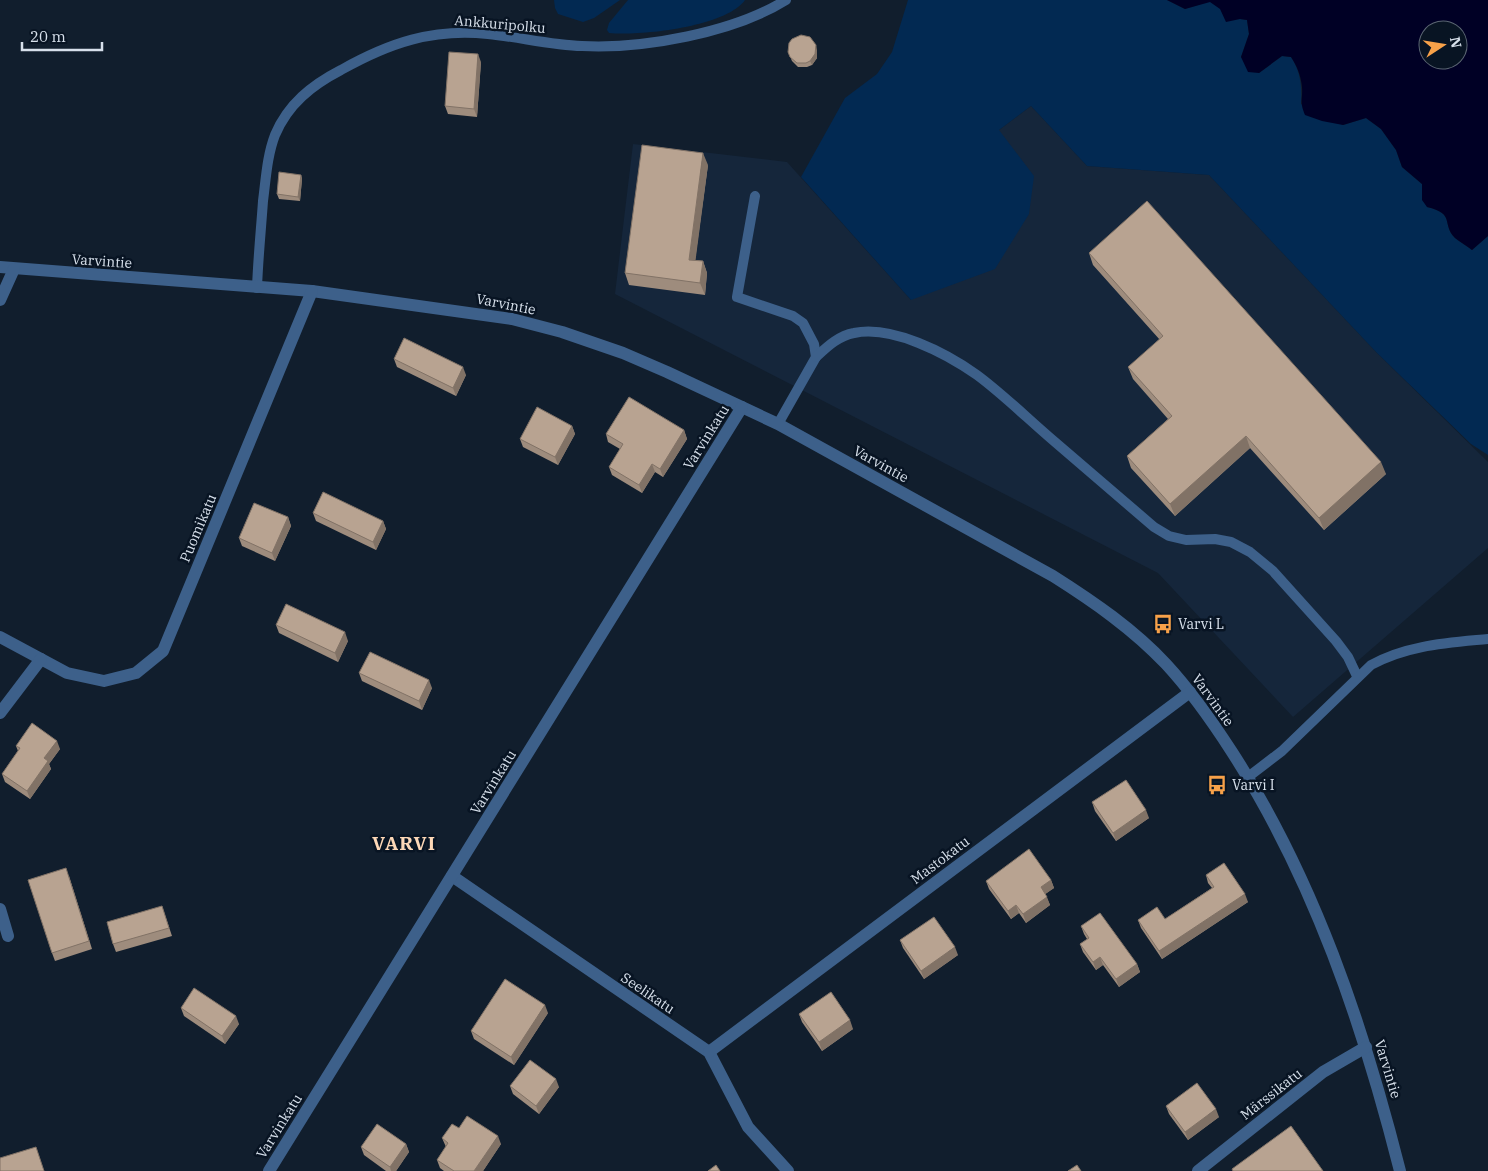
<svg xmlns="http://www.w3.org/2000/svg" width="1488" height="1171" viewBox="0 0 1488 1171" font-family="'IBM Plex Serif',serif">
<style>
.built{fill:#15263b}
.green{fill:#022952}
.water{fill:#000025;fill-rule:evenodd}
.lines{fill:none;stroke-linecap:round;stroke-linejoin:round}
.lane{stroke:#3d608a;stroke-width:10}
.street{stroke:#3d608a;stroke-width:12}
.wall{fill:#9e8c7d}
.shaded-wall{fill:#817266}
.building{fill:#b8a391;stroke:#817266}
.labels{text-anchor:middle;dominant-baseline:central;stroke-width:5;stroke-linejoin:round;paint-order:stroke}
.street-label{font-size:14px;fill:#d7e0eb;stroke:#081423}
.poi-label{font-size:14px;fill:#d7e0eb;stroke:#081423;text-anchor:start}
.district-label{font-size:19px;font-weight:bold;letter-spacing:1px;fill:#fdd8b7;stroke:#081423}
</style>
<rect width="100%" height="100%" fill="#111e2d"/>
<path class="built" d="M1031,106L1087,166L1209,175L1377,353L1488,462V548L1293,717L1158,573L615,294L633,144L787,162L911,300L999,130Z"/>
<g class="green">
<path d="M554,0H620L594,18L583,22L558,14L555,8Z"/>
<path d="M628,0H745C726,27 640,36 609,33L607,30L609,23Z"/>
<path d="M908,0H1167L1185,9L1210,1L1240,19L1247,20L1249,34L1241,57L1259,73L1282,56L1291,57C1301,72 1302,87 1301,104L1343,125L1366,118L1381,129L1396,150L1402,167L1422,184L1427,207C1456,214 1441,223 1455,238C1460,242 1467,246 1472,250L1488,236V455L1471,444L1377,353L1209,175L1087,166L1031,106L999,130L1034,176L1029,214L995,269L911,300L801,177L845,98L877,74L892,52Z"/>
</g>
<path class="water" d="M1167,0H1488V236L1472,250C1467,246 1460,242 1455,238C1441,223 1456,214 1427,207L1422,200V184L1402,167L1396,150L1381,129L1366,118L1343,125L1322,121L1305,115C1299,101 1303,100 1302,87C1301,76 1297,66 1291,57L1282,56L1259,73L1248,72L1241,57L1249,34L1247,20L1240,19L1226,22L1220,9L1210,2L1185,9ZM1428,30H1458V60H1428Z"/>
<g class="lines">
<g class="lane">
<path d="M755,196L737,297L793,316L803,323L814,344L816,357L778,424"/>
<path d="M257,288C258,259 261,230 263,201C266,178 267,156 275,135C288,104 312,85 341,70C389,43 433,28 488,34C519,37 551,45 582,46C643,49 733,33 786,0"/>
<path d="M816,357C827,347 838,336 854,333C892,325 946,353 977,375C1004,395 1029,420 1055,442C1088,470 1121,499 1154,527L1169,536L1186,540L1215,539L1231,542L1250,552L1273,571L1336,641L1348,657L1357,676"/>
<path d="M1248,777L1282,751L1371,665C1407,645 1447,643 1488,639"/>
</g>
<g class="street">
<path d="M0,267L312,291L512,319L562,332L623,353L667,372L778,424L1053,576C1094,602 1133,629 1166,664C1191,691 1212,721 1232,752C1314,879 1363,1025 1400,1171"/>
<path d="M0,300L14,269"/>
<path d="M0,637L67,673L104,681L136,673L163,651L312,291"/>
<path d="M0,713L41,659"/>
<path d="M452,876L709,1052L748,1127L788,1171"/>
<path d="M0,909L8,936"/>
<path d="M709,1052L1190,692"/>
<path d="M269,1171L742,407"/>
<path d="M1198,1171L1323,1072L1366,1047"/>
</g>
</g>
<g class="wall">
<path d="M817,50V58L812,65L807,67H798L792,61L788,52Z"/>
<path d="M481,62L477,117L448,114L445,106Z"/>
<path d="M708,165L695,260L703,261L707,273L705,295L629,285L625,273Z"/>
<path d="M301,175L302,179L300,201L279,199L277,194Z"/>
<path d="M1089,253L1386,474L1324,530L1250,448L1175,516L1131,468L1127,456L1168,419L1133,379L1128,367L1160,340L1093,265Z"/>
<path d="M394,359L466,375L456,396L397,367Z"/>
<path d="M572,426L575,434L558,465L523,447L520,439Z"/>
<path d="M684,430L687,439L663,477L655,472L642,493L612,475L609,467L620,449L608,442L606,434Z"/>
<path d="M313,513L383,521L386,529L376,550L316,521Z"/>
<path d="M288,517L291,526L275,561L242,546L239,538Z"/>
<path d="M276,625L348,641L338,662L279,633Z"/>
<path d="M359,673L432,688L422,710L362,681Z"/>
<path d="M16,746L60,749L49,764L51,769L30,799L5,782L2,774L18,751Z"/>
<path d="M1092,802L1149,818L1116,841L1095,811Z"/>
<path d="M1206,875L1248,902L1162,959L1141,928L1138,920L1165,919L1212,888L1208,883Z"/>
<path d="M69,876L92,949L55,961L52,953Z"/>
<path d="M1051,880L1054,888L1045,894L1050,905L1026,923L1019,913L1011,919L989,889L986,881Z"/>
<path d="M162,906L172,936L116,952L113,944Z"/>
<path d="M1081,926L1137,964L1140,972L1119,987L1103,965L1096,970L1083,952L1080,944L1087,939L1084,934Z"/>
<path d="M900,940L958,955L924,979L903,948Z"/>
<path d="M181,1008L239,1024L225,1044L184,1016Z"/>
<path d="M548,1013L514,1065L474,1039L471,1031Z"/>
<path d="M799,1014L853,1029L822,1051L802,1022Z"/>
<path d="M510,1086L559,1087L539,1114L513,1094Z"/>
<path d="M1166,1106L1219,1117L1188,1140L1169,1114Z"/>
<path d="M459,1128L501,1144L483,1171H444L440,1168L437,1160L446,1147L442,1138Z"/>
<path d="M406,1144L409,1152L396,1171H386L364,1155L361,1147Z"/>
</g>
<g class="shaded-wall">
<path d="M816,45L817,50V58L812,65L810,61Z"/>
<path d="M478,54L481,62L477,117L474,109Z"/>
<path d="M703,153L708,165L694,272L689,260Z"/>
<path d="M301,175L302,179L300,201L298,197Z"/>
<path d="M703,261L707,273L705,295L700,283Z"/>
<path d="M463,367L466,375L456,396L453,388Z"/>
<path d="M572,426L575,434L558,465L555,457Z"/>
<path d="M684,430L687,439L663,477L660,469Z"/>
<path d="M1246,436L1250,448L1175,516L1170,504Z"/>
<path d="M1381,462L1386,474L1324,530L1319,518Z"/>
<path d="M652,464L655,472L642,493L639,485Z"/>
<path d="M288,517L291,526L275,561L272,553Z"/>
<path d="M383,521L386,529L376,550L373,542Z"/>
<path d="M345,632L348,641L338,662L335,653Z"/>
<path d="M429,680L432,688L422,710L419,701Z"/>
<path d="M57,741L60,749L49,764L51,769L30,799L27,791L44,758Z"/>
<path d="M1146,810L1149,818L1116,841L1113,833Z"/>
<path d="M1051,880L1054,888L1044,895L1041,887Z"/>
<path d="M1245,894L1248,902L1162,959L1159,951Z"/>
<path d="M1047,897L1050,905L1026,923L1023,914Z"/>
<path d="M1016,905L1019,913L1011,919L1008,911Z"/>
<path d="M955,947L958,955L924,979L921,971Z"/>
<path d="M1100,957L1103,965L1096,970L1093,962Z"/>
<path d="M1137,964L1140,972L1119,987L1116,979Z"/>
<path d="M545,1005L548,1013L514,1065L511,1057Z"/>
<path d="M236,1016L239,1024L225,1044L222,1036Z"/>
<path d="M850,1020L853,1029L822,1051L819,1042Z"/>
<path d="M556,1079L559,1087L539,1114L536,1106Z"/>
<path d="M1216,1109L1219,1117L1188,1140L1185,1132Z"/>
<path d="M498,1136L501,1144L483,1171H474Z"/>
<path d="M406,1144L409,1152L396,1171H391L390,1167Z"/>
</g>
<g class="building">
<path d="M801,35L810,37L816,45L815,54L810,61L806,63H797L790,57L788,52L789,43L792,39Z"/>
<path d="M449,52L478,54L474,109L445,106Z"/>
<path d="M642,145L703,153L689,260L703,261L700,283L625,273Z"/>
<path d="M279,172L301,175L298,197L277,194Z"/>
<path d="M1147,201L1381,462L1319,518L1246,436L1170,504L1127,456L1172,416L1128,367L1163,336L1089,253Z"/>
<path d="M404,338L463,367L453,388L394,359Z"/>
<path d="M629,397L684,430L660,469L652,464L639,485L609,467L623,444L606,434Z"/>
<path d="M537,407L572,426L555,457L520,439Z"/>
<path d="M323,492L383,521L373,542L313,513Z"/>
<path d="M254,503L288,517L272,553L239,538Z"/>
<path d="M286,604L345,632L335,653L276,625Z"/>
<path d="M370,652L429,680L419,701L359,673Z"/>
<path d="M32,723L57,741L44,758L48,761L27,791L2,774L20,748L16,746Z"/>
<path d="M1126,780L1146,810L1113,833L1092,802Z"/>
<path d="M1029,849L1051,880L1041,887L1047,897L1023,914L1016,905L1008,911L986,881Z"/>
<path d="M1224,863L1245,894L1159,951L1138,920L1157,907L1165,919L1214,887L1206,875Z"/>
<path d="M66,868L89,941L52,953L28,880Z"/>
<path d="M162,906L169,928L113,944L107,922Z"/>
<path d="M1100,913L1137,964L1116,979L1100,957L1093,962L1080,944L1089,938L1081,926Z"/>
<path d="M934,917L955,947L921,971L900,940Z"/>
<path d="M505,979L545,1005L511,1057L471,1031Z"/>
<path d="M194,988L236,1016L222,1036L181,1008Z"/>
<path d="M831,992L850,1020L819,1042L799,1014Z"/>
<path d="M530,1060L556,1079L536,1106L510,1086Z"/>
<path d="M1197,1083L1216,1109L1185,1132L1166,1106Z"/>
<path d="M467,1116L498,1136L474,1171H454L437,1160L448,1143L442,1138L452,1124L459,1128Z"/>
<path d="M377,1124L406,1144L390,1167L361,1147Z"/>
<path d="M1291,1126L1323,1171H1233L1232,1169Z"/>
<path d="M36,1147L44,1171H0V1158Z"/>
<path d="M716,1165L720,1171H708Z"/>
<path d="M1077,1165L1081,1171H1068Z"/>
</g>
<defs>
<symbol id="bus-bare" viewBox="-9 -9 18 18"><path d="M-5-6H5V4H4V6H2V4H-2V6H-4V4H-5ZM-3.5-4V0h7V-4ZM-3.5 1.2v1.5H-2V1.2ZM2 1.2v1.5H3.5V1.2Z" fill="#f7a149" stroke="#081423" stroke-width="2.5" paint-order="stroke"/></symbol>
</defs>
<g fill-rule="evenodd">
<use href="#bus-bare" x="1149" y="610" width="28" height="28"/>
<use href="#bus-bare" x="1203" y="771" width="28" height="28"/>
</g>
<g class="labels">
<g class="street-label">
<text transform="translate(500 24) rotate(5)">Ankkuripolku</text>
<text transform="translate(102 261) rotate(4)">Varvintie</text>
<text transform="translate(506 304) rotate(11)">Varvintie</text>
<text transform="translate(706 437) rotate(-58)">Varvinkatu</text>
<text transform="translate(881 464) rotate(29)">Varvintie</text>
<text transform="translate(198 528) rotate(-67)">Puomikatu</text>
<text transform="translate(1213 700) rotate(54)">Varvintie</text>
<text transform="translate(493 782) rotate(-58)">Varvinkatu</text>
<text transform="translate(940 860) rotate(-37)">Mastokatu</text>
<text transform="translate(648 993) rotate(34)">Seelikatu</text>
<text transform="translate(1388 1069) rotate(73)">Varvintie</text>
<text transform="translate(1271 1094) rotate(-38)">Märssikatu</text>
<text transform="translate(279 1126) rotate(-58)">Varvinkatu</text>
</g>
<g class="poi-label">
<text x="1178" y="624">Varvi L</text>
<text x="1232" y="785">Varvi I</text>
</g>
<g class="district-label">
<text x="404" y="843">VARVI</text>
</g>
</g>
<g transform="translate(1443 45) rotate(78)"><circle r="24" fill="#081423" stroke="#5b6673"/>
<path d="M0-4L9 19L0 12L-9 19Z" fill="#f7a149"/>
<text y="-8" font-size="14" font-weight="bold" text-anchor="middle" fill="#d7e0eb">N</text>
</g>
<path d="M22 42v8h80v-8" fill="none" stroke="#d7e0eb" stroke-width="2.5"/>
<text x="30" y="42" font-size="15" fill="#d7e0eb" stroke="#081423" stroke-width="4" paint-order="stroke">20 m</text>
</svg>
